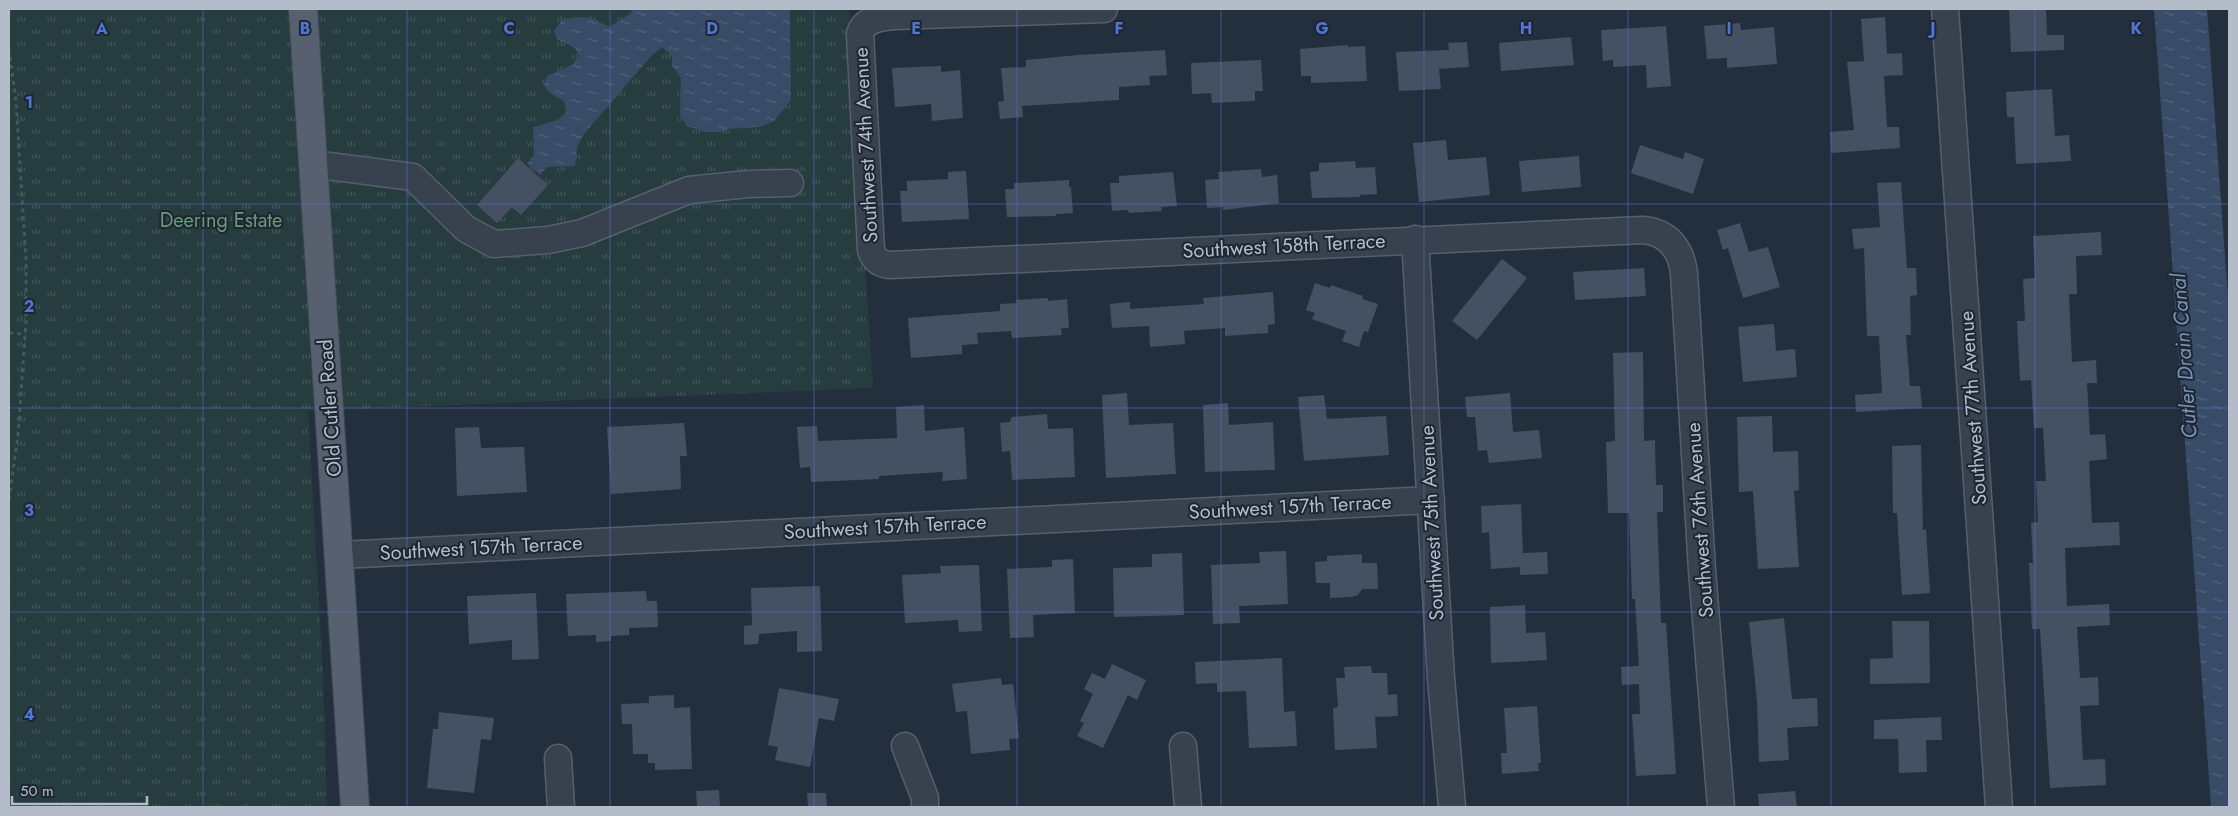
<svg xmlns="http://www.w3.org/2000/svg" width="2238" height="816" viewBox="0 0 2238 816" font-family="Jost,sans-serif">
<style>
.park{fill:url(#park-tufts)}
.water{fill:url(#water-ripples)}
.building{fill:#455162}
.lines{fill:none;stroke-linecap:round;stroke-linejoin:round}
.minor-casing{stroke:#565f6c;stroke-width:29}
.major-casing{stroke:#414a57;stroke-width:30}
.path{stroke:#44595c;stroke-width:3;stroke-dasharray:4 4;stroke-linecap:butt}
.minor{stroke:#38414e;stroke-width:26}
.major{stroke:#56606e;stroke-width:28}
.grid{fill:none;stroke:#5274d3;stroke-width:1;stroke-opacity:0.55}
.labels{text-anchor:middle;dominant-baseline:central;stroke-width:4;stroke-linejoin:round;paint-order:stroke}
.street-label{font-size:20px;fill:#b4bcc9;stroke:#1d2633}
.park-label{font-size:20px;fill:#6b9a76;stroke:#1d2633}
.water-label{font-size:21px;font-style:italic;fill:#7c92b1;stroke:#1d2633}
.grid-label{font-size:16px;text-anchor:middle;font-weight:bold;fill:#5274d3;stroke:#1d2633;stroke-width:4;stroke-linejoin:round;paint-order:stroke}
</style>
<defs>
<pattern id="park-tufts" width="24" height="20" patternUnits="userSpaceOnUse" patternTransform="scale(1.25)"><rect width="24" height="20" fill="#263c3f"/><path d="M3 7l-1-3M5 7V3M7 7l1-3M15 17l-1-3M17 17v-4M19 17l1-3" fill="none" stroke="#435659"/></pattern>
<pattern id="water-ripples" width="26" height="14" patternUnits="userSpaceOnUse" patternTransform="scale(1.25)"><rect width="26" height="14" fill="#394c67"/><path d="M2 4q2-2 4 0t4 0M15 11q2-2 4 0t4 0" fill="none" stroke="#53647b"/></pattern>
</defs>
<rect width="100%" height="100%" fill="#242f3e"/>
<path class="park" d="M9,9H849L873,388L308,411L323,676L327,807H9Z"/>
<g class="water">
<path d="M633,9H790L791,100L774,121L760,127L728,129L722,132H706L687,126L680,114L681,78L672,66V56L662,47L651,56L584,134L577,147L575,166L547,167L540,175L527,163L534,155L533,127L561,119L566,111L564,101L548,92L544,84L547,76L572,65L579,56L575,48L557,39L554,31L562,20C584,15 590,16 609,27L630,14Z"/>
<path d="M2154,9H2207L2229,311V807H2211Z"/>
</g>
<g class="building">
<path d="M2009,9H2046L2047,35H2064V50L2011,52Z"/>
<path d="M1885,17L1887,54L1902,53L1903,75L1884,76L1887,127H1899L1900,148L1831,153L1830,132L1854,130L1847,62L1864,61L1861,19Z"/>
<path d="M1740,23L1741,30L1774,27L1777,64L1727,68V58L1707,59L1704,26Z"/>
<path d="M1666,26L1671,86L1647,88L1646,65L1613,67V60L1603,61L1601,30Z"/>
<path d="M1571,37L1574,65L1501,71L1499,43Z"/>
<path d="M1467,42L1469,67L1439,69L1441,89L1399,91L1396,52L1449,50L1448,43Z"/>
<path d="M1348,45V47L1365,46L1367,81L1311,83V76H1301L1300,49Z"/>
<path d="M1165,50L1167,75L1149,76L1150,85L1119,87V100L1022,106L1023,117L1000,119L998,102L1004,101L1001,68L1026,67V60L1078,55Z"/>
<path d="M1261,60L1263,91H1255V101L1212,103L1211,93L1192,94L1191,63Z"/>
<path d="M941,66V72L960,70L963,118L932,121L931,104L895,107L892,68Z"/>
<path d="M2052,89L2055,136L2069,135L2071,161L2016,164L2014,117H2007L2006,92Z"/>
<path d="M1446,140L1448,160L1486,157L1490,195L1419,202L1413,143Z"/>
<path d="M1640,145L1683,159L1685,152L1704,159L1693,194L1631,173Z"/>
<path d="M1579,156L1581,187L1522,192L1519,161Z"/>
<path d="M518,158L548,185L521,215L512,207L497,223L477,205Z"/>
<path d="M1355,161L1356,168L1375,167L1377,194L1360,195V197L1312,198L1310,172L1319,171V163Z"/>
<path d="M1261,169L1262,177L1277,175L1279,203L1223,210V207L1207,208L1205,180L1219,179L1218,172Z"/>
<path d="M966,171L969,219L902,222L900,191H907V181L948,179V172Z"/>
<path d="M1173,172L1177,206L1161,207L1162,211L1129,213L1128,210L1112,211L1110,183H1119V176Z"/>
<path d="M1069,180V187H1071L1073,213L1056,214V216L1007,217L1005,189H1014V183Z"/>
<path d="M1901,182L1907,268H1916L1917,295L1910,296L1911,335H1906L1910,386H1920L1922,408L1856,412L1855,395L1882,393L1879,336H1867L1864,248L1854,249L1852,229L1880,227L1877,183Z"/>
<path d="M1740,223L1749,252L1768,247L1780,287L1743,298L1728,248L1723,250L1717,230Z"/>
<path d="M2101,232L2102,255L2076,256L2077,294H2069L2072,362L2096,360L2097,383H2087L2090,435L2105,434L2107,459L2089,461L2092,523L2119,522L2120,545L2065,548L2067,606L2109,604L2110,625L2077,627L2080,678L2098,677L2099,705L2080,706L2083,760L2105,759L2106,785L2050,788L2040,629H2032L2029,563H2033L2031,523L2038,522L2036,481H2046L2043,428H2034L2031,380L2020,381L2017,321H2025L2023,279L2035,278L2033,236Z"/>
<path d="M1502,259L1527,278L1477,340L1452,321Z"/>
<path d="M1644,268L1646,296L1575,300L1573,272Z"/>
<path d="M1315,283L1330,288L1331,285L1363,296L1362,299L1378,304L1368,332L1364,331L1359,347L1342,341L1346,331L1312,319L1315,313L1306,310Z"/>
<path d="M1273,292L1275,324L1268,325V333L1225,336V328L1184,331L1185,344L1150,347L1149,326L1112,328L1110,304L1130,302V309L1204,304L1203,298Z"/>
<path d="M1048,298V301L1067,299L1069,328H1061L1062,335L1012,338L1011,331L977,333L978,344L962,345V354L911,358L908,318L1000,311V304L1017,303L1016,300Z"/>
<path d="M1774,324L1776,351L1795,349L1797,377L1743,382L1738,327Z"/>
<path d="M1643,352L1644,441L1655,440L1656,485H1663V512H1657L1661,623H1666L1676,774L1636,776L1632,714H1640L1639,684L1622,685L1621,667L1639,666L1635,599H1632L1629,513H1608L1606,442L1615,441L1613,353Z"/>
<path d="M1127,393L1129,425L1173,423L1176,474L1106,478L1102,395Z"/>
<path d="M1510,393L1513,432L1539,430L1542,458L1489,463L1487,450L1478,451L1475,417H1467L1465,397Z"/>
<path d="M1324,395L1327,419L1386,416L1389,455L1304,461L1298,397Z"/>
<path d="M1228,403L1229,425L1273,422L1275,470L1205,472L1203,405Z"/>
<path d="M924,405L925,431L964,427L967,479L942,481L943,472L879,476V479L811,482L810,467L800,468L797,427L817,426L818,441L897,438L896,407Z"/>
<path d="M1047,414L1048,429L1073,428L1075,477L1012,480L1010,451L1002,452L1000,423L1010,422L1012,417Z"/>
<path d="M1772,416L1773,452L1798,451L1799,490L1794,491L1799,567L1758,569L1753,491L1739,492L1737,417Z"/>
<path d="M684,423L687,456H680L681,489L611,494L607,427Z"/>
<path d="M479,427L481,448L524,447L527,492L457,496L455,428Z"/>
<path d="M1921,445L1923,530L1926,529L1930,593L1902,595L1897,513H1893L1892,446Z"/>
<path d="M1521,504L1523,553L1547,552L1548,574L1520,575V567L1491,569L1489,532L1482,533L1481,506Z"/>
<path d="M1286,551L1288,604L1239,606L1240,623L1213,624L1211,565L1260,563L1259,552Z"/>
<path d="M1182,553L1184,615L1114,617L1113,568L1152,567V554Z"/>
<path d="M1362,554V563H1377L1378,589H1362L1358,595L1351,597L1330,598V583H1316L1315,562L1327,561V556Z"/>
<path d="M1073,559L1075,613L1033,615L1034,637L1010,638L1007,569L1052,567V560Z"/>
<path d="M979,565L982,631L959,632L958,620L905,623L902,575L941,573L940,566Z"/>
<path d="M820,586L822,651L797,652V631L759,634L758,644L744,645V626L752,625L751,588Z"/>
<path d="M646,591L647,601H657L658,627L629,628V635L611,636V641L596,642V635L568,636L566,594Z"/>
<path d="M536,593L539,659L512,660V640L469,644L467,596Z"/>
<path d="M1525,605L1526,633L1545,632L1547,660L1491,663L1490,607Z"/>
<path d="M1784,618L1792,699L1817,698L1818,726L1787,728L1789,760L1759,762L1757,701L1749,622Z"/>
<path d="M1892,621H1929L1930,683L1870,684V659L1893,658Z"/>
<path d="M1282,658L1284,712L1295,711L1297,746L1249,748L1246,691L1217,692V683L1196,684L1195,662Z"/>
<path d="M1112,664L1146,680L1137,700L1128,695L1103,748L1077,736L1084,723L1080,721L1093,694L1084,689L1092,673L1105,679Z"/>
<path d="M1371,666L1372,673H1387L1388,695L1397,694L1398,716L1375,717L1377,748L1335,750L1333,708L1338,707L1336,678H1345L1344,667Z"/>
<path d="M1001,678L1002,685L1013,684L1019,738L1009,739L1010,750L971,754L967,711L956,712L952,684Z"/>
<path d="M779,688L839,699L834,721L819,718L810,767L775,760L778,747L768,745Z"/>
<path d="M674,695V708L690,707L692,769L655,770V763H648V754H633L632,724H622L621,704L649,703V696Z"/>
<path d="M1537,706L1541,763H1538L1539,771L1502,774L1501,753H1507L1504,708Z"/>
<path d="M439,712L494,718L491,740L481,739L474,793L427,788L433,729H438Z"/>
<path d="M1941,717L1942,740H1926L1927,772L1899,773L1898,739H1874V720Z"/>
<path d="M719,790L720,807H697L696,791Z"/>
<path d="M1795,791L1797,807H1759L1758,794Z"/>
<path d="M807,793H826L827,807H808Z"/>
</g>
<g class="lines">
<defs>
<g id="minor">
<path d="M1104,9L894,16C881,17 864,19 860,34L871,250C874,260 880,264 890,265L1643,230C1668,232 1681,249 1684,273L1702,570L1721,807"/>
<path d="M1945,9L1999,807"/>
<path d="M313,164L413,177L466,229L494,244L548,240L582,233L689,190L748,184L790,183"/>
<path d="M1415,239L1441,678L1452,807"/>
<path d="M340,555L1431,500"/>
<path d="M905,746L925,798V807"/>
<path d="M1183,746L1188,807"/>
<path d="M558,758L561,807"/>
</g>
<path id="major" d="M303,9L355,807"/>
</defs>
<use href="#minor" class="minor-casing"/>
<use href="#major" class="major-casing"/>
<g class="path">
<path d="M9,49L16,101L26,260V322L18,435L9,499"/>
<path d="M9,333L26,334"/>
</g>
<use href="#minor" class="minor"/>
<use href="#major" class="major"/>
</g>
<path class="grid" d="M203,9V807M407,9V807M610,9V807M814,9V807M1017,9V807M1221,9V807M1424,9V807M1628,9V807M1831,9V807M2035,9V807M9,204H2229M9,408H2229M9,612H2229"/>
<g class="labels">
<g class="street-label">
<text transform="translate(866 145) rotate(-93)">Southwest 74th Avenue</text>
<text transform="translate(1284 246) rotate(-3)">Southwest 158th Terrace</text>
<text transform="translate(330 408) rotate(-94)">Old Cutler Road</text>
<text transform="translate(1973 408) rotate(-94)">Southwest 77th Avenue</text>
<text transform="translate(1290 507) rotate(-3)">Southwest 157th Terrace</text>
<text transform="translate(1700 520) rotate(-94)">Southwest 76th Avenue</text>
<text transform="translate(1432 523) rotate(-93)">Southwest 75th Avenue</text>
<text transform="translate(885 527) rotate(-3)">Southwest 157th Terrace</text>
<text transform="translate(481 548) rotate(-3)">Southwest 157th Terrace</text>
</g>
<g class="park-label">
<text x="221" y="220">Deering Estate</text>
</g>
<g class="water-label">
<text transform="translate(2184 356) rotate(-94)">Cutler Drain Canal</text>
</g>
</g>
<g class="grid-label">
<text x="102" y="34">A</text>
<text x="305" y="34">B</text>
<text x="509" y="34">C</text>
<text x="712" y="34">D</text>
<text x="916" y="34">E</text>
<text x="1119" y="34">F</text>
<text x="1322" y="34">G</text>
<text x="1526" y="34">H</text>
<text x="1729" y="34">I</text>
<text x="1933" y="34">J</text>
<text x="2136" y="34">K</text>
<text x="29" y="108">1</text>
<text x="29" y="312">2</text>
<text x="29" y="516">3</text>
<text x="29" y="720">4</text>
</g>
<rect width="2238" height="816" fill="none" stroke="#b4bcc9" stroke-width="20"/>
<path d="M12 796v8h135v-8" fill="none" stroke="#b4bcc9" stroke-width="2.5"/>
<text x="20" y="796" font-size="15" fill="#b4bcc9" stroke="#1d2633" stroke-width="4" paint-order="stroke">50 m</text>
</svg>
